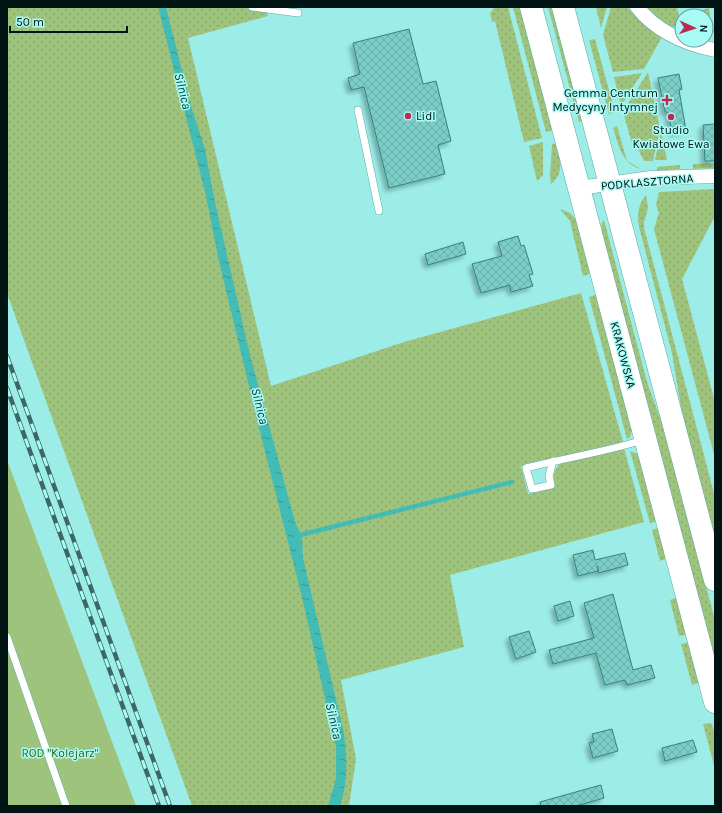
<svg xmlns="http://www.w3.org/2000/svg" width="722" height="813" viewBox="0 0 722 813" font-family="Karla,sans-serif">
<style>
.grass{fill:url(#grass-dots)}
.green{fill:#9ec37c}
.water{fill:url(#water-ripples)}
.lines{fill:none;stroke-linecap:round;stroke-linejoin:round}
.stream{stroke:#43bcb6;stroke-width:4.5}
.building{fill:url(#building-cross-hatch);stroke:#318480;filter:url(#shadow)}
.service-casing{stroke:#5baba7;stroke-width:8}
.minor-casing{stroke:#5baba7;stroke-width:15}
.primary-casing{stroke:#5baba7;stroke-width:23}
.service{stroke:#fff;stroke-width:7}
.minor{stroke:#fff;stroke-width:14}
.primary{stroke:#fff;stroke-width:22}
.rail-casing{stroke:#3c6765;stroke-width:4.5}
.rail{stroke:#a9fbf5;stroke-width:3;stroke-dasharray:9;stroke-linecap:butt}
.poi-dot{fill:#bc2c52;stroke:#a9fbf5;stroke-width:1.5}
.labels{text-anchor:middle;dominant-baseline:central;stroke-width:3;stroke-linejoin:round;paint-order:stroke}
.poi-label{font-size:12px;fill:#001413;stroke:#a9fbf5;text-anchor:end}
.street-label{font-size:12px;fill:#001413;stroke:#a9fbf5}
.park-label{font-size:12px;fill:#3f6014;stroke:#a9fbf5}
.water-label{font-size:13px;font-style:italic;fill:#003a38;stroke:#a9fbf5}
</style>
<defs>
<pattern id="grass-dots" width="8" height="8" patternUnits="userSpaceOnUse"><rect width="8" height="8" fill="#9ec37c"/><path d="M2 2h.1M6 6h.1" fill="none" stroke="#86a76a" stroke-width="1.8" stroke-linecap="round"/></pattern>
<pattern id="water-ripples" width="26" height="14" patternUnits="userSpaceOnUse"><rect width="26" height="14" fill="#43bcb6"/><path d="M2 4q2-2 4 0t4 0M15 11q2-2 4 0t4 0" fill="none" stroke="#369893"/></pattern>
<pattern id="building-cross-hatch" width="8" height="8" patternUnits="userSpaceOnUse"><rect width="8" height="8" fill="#7ccdc8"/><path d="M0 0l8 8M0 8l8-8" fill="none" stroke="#69afab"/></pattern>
<filter id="shadow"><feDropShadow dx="-3.5" dy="3.5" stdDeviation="2" flood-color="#0004"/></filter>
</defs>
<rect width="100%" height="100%" fill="#9cede8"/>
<g class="grass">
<path d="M7,7H265L268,16L188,38L271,386L404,342L581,293L623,442L521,466L528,494L555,488C554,479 552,471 560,464L624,448L644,522L450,575L464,647L341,680L356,759L349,806H192L7,293Z"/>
<path d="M495,7H508L542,138L524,142L495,21L492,22L490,13Z"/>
<path d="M513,7H519L525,18L554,130L546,132Z"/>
<path d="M548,7H553L584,121L579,122Z"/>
<path d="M596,7H607L601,28Z"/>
<path d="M611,7H627L648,28L662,37L644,69L613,72L603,35Z"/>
<path d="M647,7H677L681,25L670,27L656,16Z"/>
<path d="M709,8L710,17L689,16L688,13Z"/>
<path d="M713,24L714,32L706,38V25Z"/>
<path d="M595,39L615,112L609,114L589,40Z"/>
<path d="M648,72L660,129L653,161H644L638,149L631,140L623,112Z"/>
<path d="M642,73L621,106L614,77Z"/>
<path d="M617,126L627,161L641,169C621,164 619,145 613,128Z"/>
<path d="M661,131L667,160H655Z"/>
<path d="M543,142V175L537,181L529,146Z"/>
<path d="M557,143C560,158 565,173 551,184L550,176L552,144Z"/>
<path d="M715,163V168L693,169V164Z"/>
<path d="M680,165V169L657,171V167Z"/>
<path d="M715,189V216L682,279L715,402V458L654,229L659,213L656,205L659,192Z"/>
<path d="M646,195L648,208L644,222V228L715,497V543L682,414L672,353L639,227C637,214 638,205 646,195Z"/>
<path d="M560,209L570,213L578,222L592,270L589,274L583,276L570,221Z"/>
<path d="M604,220L647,382L664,429L715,620V664L602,234V222Z"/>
<path d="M595,295L599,297L633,427L630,437L627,439L589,297Z"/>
<path d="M630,451L638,454L657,518L655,522L650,523Z"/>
<path d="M658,528L667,557L665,559L660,561L652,530Z"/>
<path d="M675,598L678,600L688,634L679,636L670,600Z"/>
<path d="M690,642L700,679L698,683L692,685L681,644Z"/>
<path d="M709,723L712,724L715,736V769L703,724Z"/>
</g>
<path class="green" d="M7,460L136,806H7Z"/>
<path class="water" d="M158,7H166L191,106L205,149L214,198L250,355L295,522L302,537L303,558L344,734C347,759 348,782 340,806H328L336,779V747L302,597L259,428L218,257L206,196Z"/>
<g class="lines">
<path class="stream" d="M296,536L512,482"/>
</g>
<g class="building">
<path d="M409,29L423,84L436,81L451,141L438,145L445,174L389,188L364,87L351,90L348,78L360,74L353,43Z"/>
<path d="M679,74L682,89L679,90L686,130L672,132L668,112H665L658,78Z"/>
<path d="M715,124V161H705L703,125Z"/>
<path d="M518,236L521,246L524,245L533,274L529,275L533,286L511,292L510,285L481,293L472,264L502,256L498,242Z"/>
<path d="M463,242L466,254L428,265L425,254Z"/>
<path d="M593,550L595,560L625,553L628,565L599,573L597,566L598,571L578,576L573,555Z"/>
<path d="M613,594L633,670L651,665L655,678L627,685L625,680L605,685L596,653L553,664L549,650L594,638L584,603Z"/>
<path d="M570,601L574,616L558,621L554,606Z"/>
<path d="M529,631L536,652L516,659L509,637Z"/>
<path d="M612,729L618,751L593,758L589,743L594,742L592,734Z"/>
<path d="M693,740L697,752L665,761L662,748Z"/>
<path d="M601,785L604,798L576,806H541L540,802Z"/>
</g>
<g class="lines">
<defs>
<g id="service">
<path d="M252,7L298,13"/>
<path d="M358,110L379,211"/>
<path d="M553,461L549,476L551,485L532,489L526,468C565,458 605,452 643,440"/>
<path d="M7,637L66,806"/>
</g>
<g id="minor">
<path d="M637,7C657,32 685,44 715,50"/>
<path d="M579,188L651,178L715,176"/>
</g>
<g id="primary">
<path d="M531,7L715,702"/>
<path d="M563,7L715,580"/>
</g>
</defs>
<use href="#service" class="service-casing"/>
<use href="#minor" class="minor-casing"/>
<use href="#primary" class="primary-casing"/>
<use href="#service" class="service"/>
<use href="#minor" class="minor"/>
<use href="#primary" class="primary"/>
<defs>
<g id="rail">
<path d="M7,356L170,806"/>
<path d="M7,388L159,806"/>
</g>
</defs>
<use href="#rail" class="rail-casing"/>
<use href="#rail" class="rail"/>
</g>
<g class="poi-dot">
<path d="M665 94h4v4h4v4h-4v4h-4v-4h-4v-4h4z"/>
<circle cx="408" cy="116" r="4"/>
<circle cx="671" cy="117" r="4"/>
</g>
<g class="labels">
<g class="poi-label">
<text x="658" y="93">Gemma Centrum<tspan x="658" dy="14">Medycyny Intymnej</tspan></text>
<text x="416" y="116" text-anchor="start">Lidl</text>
<text x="671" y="130" text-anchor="middle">Studio<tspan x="671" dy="14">Kwiatowe Ewa</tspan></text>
</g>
<g class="street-label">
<text transform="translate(647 182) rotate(-5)">PODKLASZTORNA</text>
<text transform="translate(623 355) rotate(75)">KRAKOWSKA</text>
</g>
<g class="park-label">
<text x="60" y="753">ROD "Kolejarz"</text>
</g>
<g class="water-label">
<text transform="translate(183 91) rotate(76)">Silnica</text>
<text transform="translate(260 406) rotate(76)">Silnica</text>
<text transform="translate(334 721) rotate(77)">Silnica</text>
</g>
</g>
<rect width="722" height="813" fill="none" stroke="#001413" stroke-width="16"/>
<g transform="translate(694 28) rotate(93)"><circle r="19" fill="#a9fbf5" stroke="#659f9b"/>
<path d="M0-3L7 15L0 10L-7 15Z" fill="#bc2c52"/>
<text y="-6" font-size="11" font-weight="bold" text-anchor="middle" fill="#001413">N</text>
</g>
<path d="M10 26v6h117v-6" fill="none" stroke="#001413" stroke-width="2"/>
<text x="16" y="26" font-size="12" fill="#001413" stroke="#a9fbf5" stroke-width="3" paint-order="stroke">50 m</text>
</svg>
